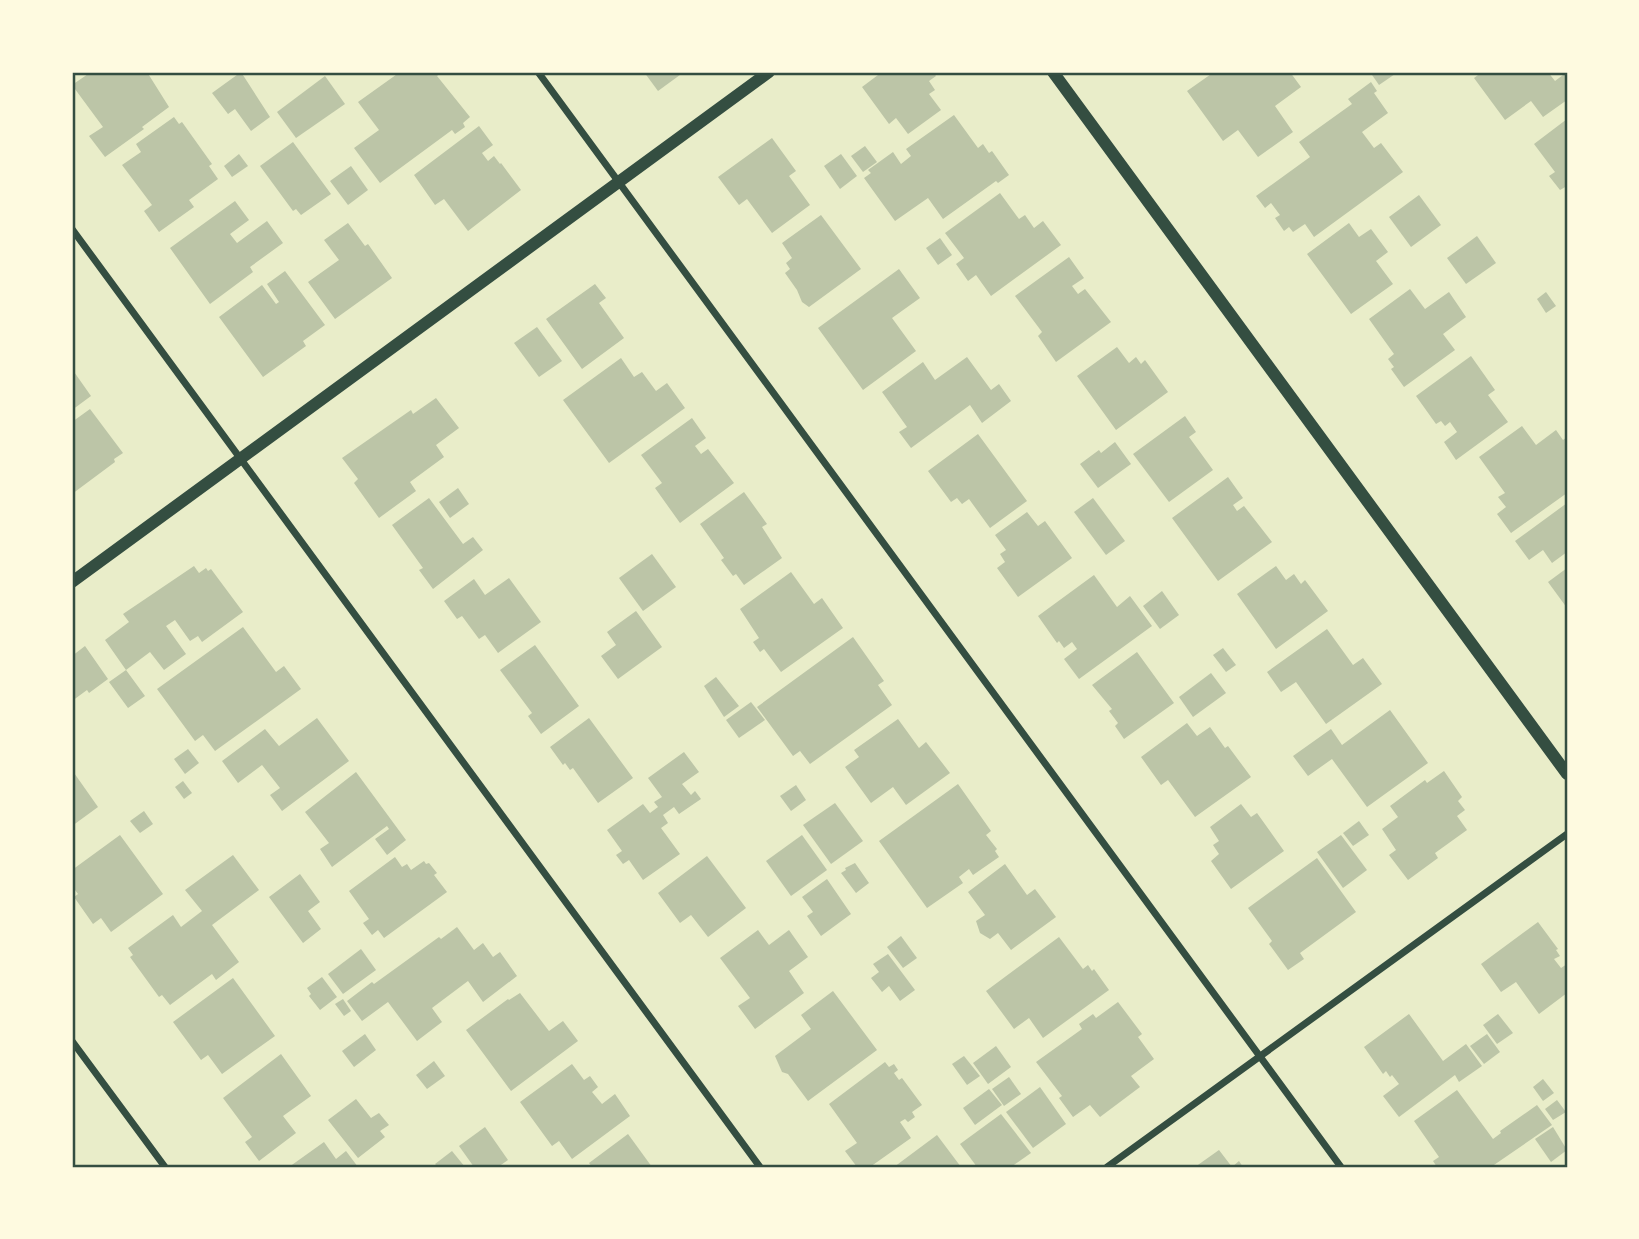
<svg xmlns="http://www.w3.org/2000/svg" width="1639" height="1239" viewBox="0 0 1639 1239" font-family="Cabin,sans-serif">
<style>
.building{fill:#bcc5a7}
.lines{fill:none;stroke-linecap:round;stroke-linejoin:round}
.minor{stroke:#344e41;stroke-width:7}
.tertiary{stroke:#344e41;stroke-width:12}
.neatline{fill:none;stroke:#344e41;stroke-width:2.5}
</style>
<rect width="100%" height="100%" fill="#e9edc9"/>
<g class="building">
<path d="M91,72H147L169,107L142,127L144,129L105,157L89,136L103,127L72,85Z"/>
<path d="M241,72L270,117L251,131L235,109L228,114L212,93Z"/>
<path d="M400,72H442L437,76L470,117L463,123L465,127L455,134L452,130L380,183L354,148L379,130L358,102Z"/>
<path d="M644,72H684L658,91Z"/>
<path d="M882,72H933L936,76L929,81L935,90L929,94L941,110L908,134L896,118L889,124L862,87Z"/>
<path d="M1214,72H1290L1301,87L1275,106L1293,132L1258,157L1238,130L1223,141L1187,91Z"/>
<path d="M1370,72H1398L1379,85Z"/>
<path d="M1482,72H1548L1555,81L1567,72V100L1543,117L1531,101L1505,120L1474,78Z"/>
<path d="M325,76L345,104L296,138L277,112Z"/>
<path d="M1371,82L1377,91L1374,93L1388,113L1362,132L1374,148L1381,143L1403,172L1314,237L1305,224L1293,232L1289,227L1284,231L1275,218L1280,215L1271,203L1265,208L1256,196L1310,157L1299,142L1352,104L1348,99Z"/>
<path d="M954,115L978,148L983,144L989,153L992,151L1009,175L998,183L996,181L943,219L928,198L895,221L864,178L871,173L868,170L893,152L901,164L911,156L906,149Z"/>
<path d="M174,117L179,124L182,122L212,164L209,166L218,179L189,200L194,207L159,232L144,211L152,205L122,165L141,152L136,144Z"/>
<path d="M1567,119V186L1560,190L1549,176L1555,172L1534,144Z"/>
<path d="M479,126L493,145L482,153L488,161L494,156L500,164L501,163L521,190L468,231L444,199L435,205L414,175Z"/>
<path d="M772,138L796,171L789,176L810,205L772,233L747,199L739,205L718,177Z"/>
<path d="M293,142L331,194L301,215L296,209L293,211L260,166Z"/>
<path d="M865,146L877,162L863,172L851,156Z"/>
<path d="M239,154L248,166L232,177L224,166Z"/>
<path d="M841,154L857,176L840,189L824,166Z"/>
<path d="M351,166L368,190L348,205L330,181Z"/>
<path d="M1000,193L1019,219L1025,215L1034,228L1043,221L1061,245L991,296L976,275L968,281L956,264L964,258L945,233Z"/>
<path d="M1419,195L1441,225L1411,247L1389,217Z"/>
<path d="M235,201L249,220L230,234L237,243L267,221L283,243L250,267L253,272L210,304L170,248Z"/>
<path d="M821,215L861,269L809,307L802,302L797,290L785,273L790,269L786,263L792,258L782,243Z"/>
<path d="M348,223L365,246L368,244L392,278L335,319L308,282L339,260L324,240Z"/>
<path d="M1349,223L1359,237L1371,229L1388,252L1376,261L1393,284L1351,314L1307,254Z"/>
<path d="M1477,236L1496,263L1466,284L1447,258Z"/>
<path d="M940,238L952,255L938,265L926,248Z"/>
<path d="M1069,257L1084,278L1072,286L1078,294L1085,289L1111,322L1056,362L1038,336L1042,332L1015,296Z"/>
<path d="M899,269L920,298L892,318L916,351L863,390L818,328Z"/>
<path d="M285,271L325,325L303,341L306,346L263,377L219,317L262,285L276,304L279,302L267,284Z"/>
<path d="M595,284L606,298L599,303L624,338L582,369L546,319Z"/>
<path d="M1410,289L1425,309L1449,292L1466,317L1443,334L1455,350L1404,387L1391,369L1394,367L1388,359L1394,354L1369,319Z"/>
<path d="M1546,292L1556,306L1546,313L1537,299Z"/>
<path d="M537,327L562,361L539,377L514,343Z"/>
<path d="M1117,347L1129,363L1136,357L1141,364L1145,360L1168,392L1116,430L1077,376Z"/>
<path d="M1471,356L1495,390L1488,395L1508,422L1456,460L1444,442L1457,432L1450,422L1445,426L1441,421L1436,424L1416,396Z"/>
<path d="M967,357L991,390L999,384L1011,401L982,423L970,405L911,448L899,432L907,427L882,392L923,362L935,380Z"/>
<path d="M621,358L634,377L642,372L656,391L667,383L685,408L609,463L563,400Z"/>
<path d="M72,369L91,396L72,410Z"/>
<path d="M436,398L459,428L436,445L444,457L410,482L416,491L379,518L354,483L358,479L342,458L411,410L413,414Z"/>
<path d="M90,409L123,453L114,459L115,462L72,494V422Z"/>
<path d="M1185,416L1196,432L1189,437L1213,470L1169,502L1133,454Z"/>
<path d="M692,418L706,438L695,446L701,454L708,449L734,483L680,523L655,488L662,483L641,455Z"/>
<path d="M1522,426L1536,445L1556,430L1563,440L1567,437V493L1511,533L1497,514L1506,507L1498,497L1505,493L1479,457Z"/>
<path d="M978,434L1027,501L990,528L969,499L962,504L957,498L951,502L928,471Z"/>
<path d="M1115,442L1131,464L1098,488L1080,464L1099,450L1101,453Z"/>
<path d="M1228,477L1243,498L1233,505L1237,511L1244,506L1272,542L1218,581L1172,518Z"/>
<path d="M458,488L469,504L450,518L439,502Z"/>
<path d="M744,492L767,524L762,527L782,558L744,585L736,574L733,576L721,560L724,558L700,524Z"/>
<path d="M429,498L463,544L473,537L483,550L433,589L419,570L423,568L392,525Z"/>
<path d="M1093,498L1125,541L1106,555L1074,512Z"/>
<path d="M1567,503V552L1552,563L1543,550L1529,560L1515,541Z"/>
<path d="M1027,512L1038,526L1045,521L1072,558L1018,597L997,568L1005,562L1000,554L1006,550L995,535Z"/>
<path d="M652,554L676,587L643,611L619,578Z"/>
<path d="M194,566L199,573L206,568L208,571L211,569L243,612L202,642L198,636L190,641L175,620L166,626L186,654L164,670L150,652L126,670L145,696L128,708L109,682L126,670L105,640L129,622L123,614Z"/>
<path d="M1276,566L1286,580L1294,574L1301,584L1305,580L1328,611L1276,649L1237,594Z"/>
<path d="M1567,568V608L1548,582Z"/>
<path d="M791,572L814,604L822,598L843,628L781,672L764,649L760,652L753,642L759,638L740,609Z"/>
<path d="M1094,575L1117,607L1130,596L1152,626L1079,679L1064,659L1077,649L1072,642L1064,648L1059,641L1057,643L1038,616Z"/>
<path d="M509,578L541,622L498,653L485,635L479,639L462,616L457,619L444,601L474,579L485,595Z"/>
<path d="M1162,591L1179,615L1160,629L1143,606Z"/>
<path d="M636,611L662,647L618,679L601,656L616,645L607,632Z"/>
<path d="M243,627L276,672L284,666L301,689L215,751L203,735L195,741L157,689Z"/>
<path d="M1327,629L1353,665L1363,658L1382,684L1326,724L1296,682L1281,692L1267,672Z"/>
<path d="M853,637L884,681L878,685L892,705L810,764L800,751L793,756L757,707Z"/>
<path d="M535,645L579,706L541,734L528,716L532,713L500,670Z"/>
<path d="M85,646L108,679L89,693L87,690L72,701V656Z"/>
<path d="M1223,648L1236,665L1226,672L1213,655Z"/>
<path d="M1137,652L1174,703L1124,739L1115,726L1118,723L1109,711L1112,709L1092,685Z"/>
<path d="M1211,673L1226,693L1193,717L1179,697Z"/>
<path d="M716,677L739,706L724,717L704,686Z"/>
<path d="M751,702L765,720L739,738L726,720Z"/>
<path d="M1390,710L1428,763L1367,807L1332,759L1308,776L1293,756L1331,729L1342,745Z"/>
<path d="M317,718L349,761L282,811L270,795L280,788L262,765L238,783L222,761L265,729L279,746Z"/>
<path d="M589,718L633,778L598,803L573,768L570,770L565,763L563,765L550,747Z"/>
<path d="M898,719L919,748L926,742L950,773L906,805L893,787L871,803L845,767L859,757L854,750Z"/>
<path d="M1187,723L1197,736L1210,727L1225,748L1228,746L1251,777L1195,817L1168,780L1161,785L1141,757Z"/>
<path d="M188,749L199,763L185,774L174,759Z"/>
<path d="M684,752L699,772L682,784L691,795L695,791L701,799L679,814L674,807L663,815L668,823L661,828L680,854L643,880L629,860L623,864L616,855L622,851L607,830L643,804L650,813L658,807L654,802L662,797L648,778Z"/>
<path d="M72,770L98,807L72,826Z"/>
<path d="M1444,771L1462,797L1458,801L1465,810L1457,816L1467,830L1435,853L1438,858L1408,880L1389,855L1396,850L1382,829L1398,817L1390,806L1425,780L1427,783Z"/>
<path d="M356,772L406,840L387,855L375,839L389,829L387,826L332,867L320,849L329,843L305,812Z"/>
<path d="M183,781L192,793L184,799L175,787Z"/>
<path d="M958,784L991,831L986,835L997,849L995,851L999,857L973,875L969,869L959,877L963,883L927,908L879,841Z"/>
<path d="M796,785L806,800L791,811L780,796Z"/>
<path d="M835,803L863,841L831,864L803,825Z"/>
<path d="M1241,804L1251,817L1257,813L1284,851L1231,889L1211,861L1219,854L1213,845L1219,841L1210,827Z"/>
<path d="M144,811L153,824L140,833L130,821Z"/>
<path d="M1359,821L1369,835L1353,846L1343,833Z"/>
<path d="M120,835L163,894L111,932L101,918L93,924L74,897L78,894L72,886V870Z"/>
<path d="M802,835L827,870L791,896L766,861Z"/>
<path d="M1341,835L1367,870L1343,888L1317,852Z"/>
<path d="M233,855L259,890L212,925L239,962L216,980L212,974L170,1005L162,995L159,997L130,957L133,955L128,948L173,915L181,927L202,911L185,890Z"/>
<path d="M707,856L746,908L708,937L691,915L680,923L658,893Z"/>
<path d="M395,857L402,867L407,864L411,870L424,861L426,864L429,863L437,873L434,875L447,892L384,938L378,930L372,935L363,923L369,919L349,891Z"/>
<path d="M1317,858L1356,912L1300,953L1304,959L1288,970L1269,944L1272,941L1248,908Z"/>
<path d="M855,863L869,883L856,893L841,873L846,870L845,868Z"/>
<path d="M1005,864L1027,895L1035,889L1056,917L1011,950L998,933L990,939L980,933L976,921L985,915L968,892Z"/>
<path d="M300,874L320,902L308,911L321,929L303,943L269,897Z"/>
<path d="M827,879L851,914L821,936L807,916L813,912L802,897Z"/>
<path d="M1538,922L1558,949L1556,950L1560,956L1554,959L1561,968L1567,964V993L1539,1014L1516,982L1501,992L1481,964Z"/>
<path d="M457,927L474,950L483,943L493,957L500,952L517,976L483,1002L468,981L432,1008L442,1022L417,1041L388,1002L362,1021L347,1001L372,982L374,984L439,937L441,939Z"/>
<path d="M758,930L769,945L789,930L808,957L789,971L804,993L755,1029L738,1006L750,998L720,958Z"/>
<path d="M901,936L917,958L903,968L887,947Z"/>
<path d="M1059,937L1083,969L1088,965L1092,971L1094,969L1109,990L1043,1038L1029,1018L1014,1029L986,991Z"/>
<path d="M361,949L376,970L343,994L328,974Z"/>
<path d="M888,954L915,990L900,1001L889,986L882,992L871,978L879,972L873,964Z"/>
<path d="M322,977L337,997L320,1010L309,996L311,994L307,988Z"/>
<path d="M233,978L275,1036L222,1074L208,1055L201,1060L173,1022Z"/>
<path d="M833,991L877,1050L808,1101L788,1074L782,1072L775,1056L811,1029L801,1015Z"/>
<path d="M520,993L549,1031L563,1021L578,1041L511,1091L466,1030L508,999L509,1000Z"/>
<path d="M343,999L351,1011L344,1016L335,1004Z"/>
<path d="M1118,1002L1142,1034L1138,1037L1154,1059L1131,1076L1140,1087L1100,1117L1090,1105L1073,1117L1059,1098L1062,1096L1036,1062L1082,1029L1079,1024L1093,1014L1096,1018Z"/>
<path d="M1409,1014L1443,1061L1466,1044L1482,1066L1459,1082L1455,1075L1399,1117L1383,1096L1399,1084L1392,1075L1390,1077L1386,1071L1383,1074L1364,1047Z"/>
<path d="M1498,1014L1513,1033L1497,1044L1483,1025Z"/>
<path d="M365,1034L376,1050L354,1067L342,1051Z"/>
<path d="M1487,1034L1500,1052L1484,1064L1470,1046Z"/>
<path d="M996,1046L1011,1067L988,1084L973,1063Z"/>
<path d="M281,1054L311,1096L283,1116L296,1133L259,1161L245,1142L252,1137L223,1098Z"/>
<path d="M964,1056L980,1076L967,1085L952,1064Z"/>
<path d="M434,1061L445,1076L427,1089L416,1075Z"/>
<path d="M885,1062L889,1067L894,1064L898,1070L894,1073L899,1080L902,1078L922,1105L912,1112L915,1117L908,1122L905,1119L900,1122L911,1138L870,1167H857L845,1151L857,1143L829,1104Z"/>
<path d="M572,1064L584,1080L590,1076L598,1087L592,1092L602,1104L615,1094L630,1116L572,1159L559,1141L552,1146L520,1102Z"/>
<path d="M1009,1077L1021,1094L1004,1106L992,1089Z"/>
<path d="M1543,1079L1554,1093L1543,1101L1533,1087Z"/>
<path d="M1040,1087L1066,1124L1033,1148L1006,1112Z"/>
<path d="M989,1089L1002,1105L975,1125L963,1108Z"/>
<path d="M1457,1090L1493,1139L1501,1133L1500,1131L1537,1105L1552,1125L1491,1167H1437L1433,1161L1439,1157L1414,1121Z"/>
<path d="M356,1099L371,1118L379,1113L389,1125L380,1131L385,1137L358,1158L328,1120Z"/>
<path d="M1557,1100L1566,1112L1553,1120L1545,1109Z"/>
<path d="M1001,1114L1031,1153L1011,1167H977L960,1144Z"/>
<path d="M485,1127L508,1160L498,1167H474L459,1146Z"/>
<path d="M1553,1127L1567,1150L1551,1162L1535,1139Z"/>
<path d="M628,1134L652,1167H592L589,1163Z"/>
<path d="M937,1135L961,1167H894Z"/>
<path d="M324,1142L336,1159L346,1151L358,1167H289Z"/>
<path d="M1219,1150L1232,1167L1239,1161L1243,1167H1195Z"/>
<path d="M452,1151L465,1167H438L435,1164Z"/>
</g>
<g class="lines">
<g class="minor">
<path d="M538,72L1341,1167"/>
<path d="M72,229L760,1167"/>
<path d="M72,1041L165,1167"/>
<path d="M1107,1167L1567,834"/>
</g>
<g class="tertiary">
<path d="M1053,72L1567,774"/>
<path d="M72,582L769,72"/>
</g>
</g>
<rect width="1639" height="1239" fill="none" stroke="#fefae0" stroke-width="147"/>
<rect x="74" y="74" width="1492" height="1092" class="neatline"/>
</svg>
